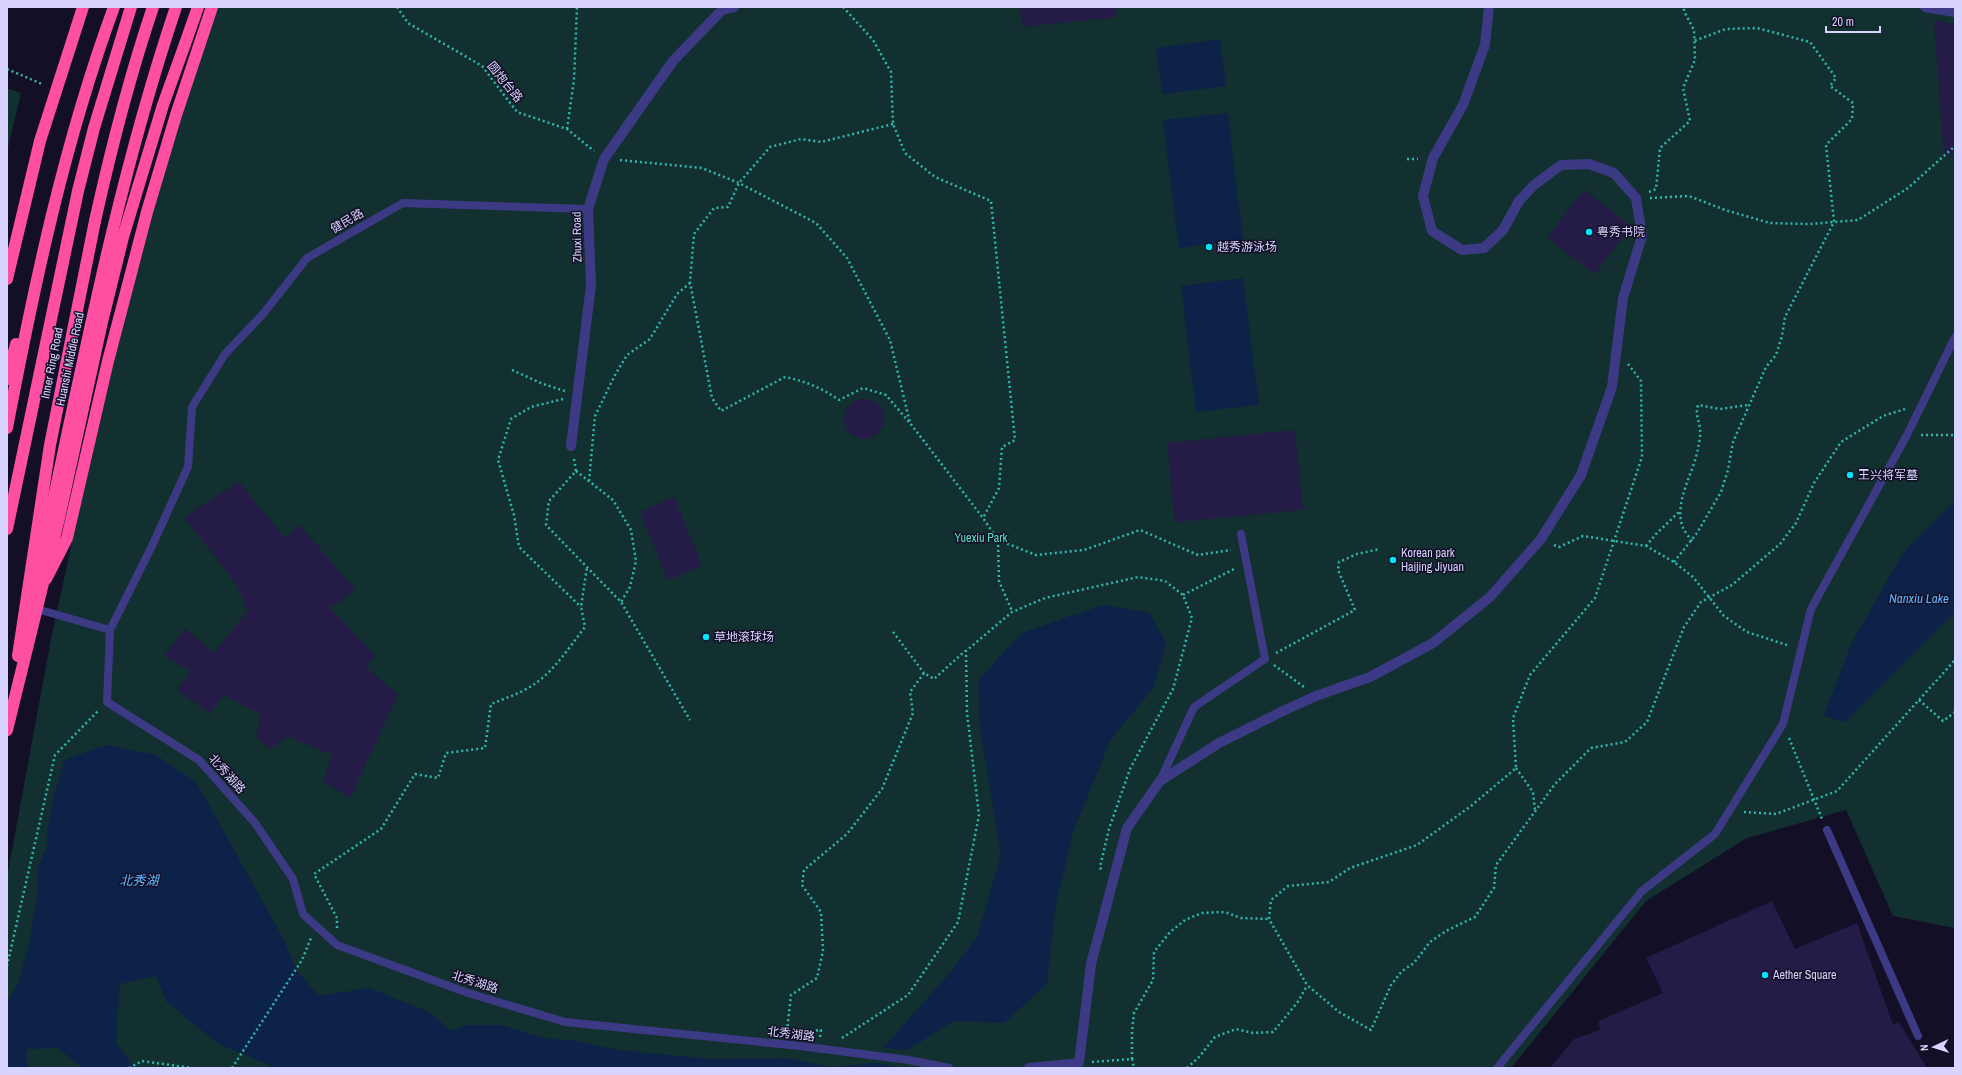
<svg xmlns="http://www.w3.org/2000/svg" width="1962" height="1075" viewBox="0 0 1962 1075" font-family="'Archivo Narrow','Noto Sans SC',sans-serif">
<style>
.green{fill:#12302f}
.water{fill:#0c2248}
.building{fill:#241b47}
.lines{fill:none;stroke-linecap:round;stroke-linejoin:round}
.path{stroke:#2fb8b0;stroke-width:2.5;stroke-dasharray:2 3;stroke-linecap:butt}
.lane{stroke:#3d3a85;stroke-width:8}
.street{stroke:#3d3a85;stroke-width:10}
.highway{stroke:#ff4fa3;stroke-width:12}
.highway-bridge{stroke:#ff4fa3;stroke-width:12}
.poi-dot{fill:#00e5ff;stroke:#130f26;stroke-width:1.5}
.labels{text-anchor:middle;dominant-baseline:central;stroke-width:3;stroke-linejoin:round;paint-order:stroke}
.street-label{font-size:12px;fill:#d9d4ff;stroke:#130f26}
.poi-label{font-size:12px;fill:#d9d4ff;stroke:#130f26;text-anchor:start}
.park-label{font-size:12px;fill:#5fe0c0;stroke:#130f26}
.water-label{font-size:13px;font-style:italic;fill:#62b6ff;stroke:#130f26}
</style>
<rect width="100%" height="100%" fill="#130f26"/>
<g class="green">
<path d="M218,7H1955V928L1893,916L1846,810L1747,838L1646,901L1511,1068H7V877L51,639L102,402L135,268L182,106Z"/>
<path d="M7,88L21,93L7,152Z"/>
</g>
<g class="water">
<path d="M1220,39L1226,86L1162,94L1156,48Z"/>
<path d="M1228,113L1243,240L1179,248L1163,120Z"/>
<path d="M1243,278L1259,405L1196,412L1181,286Z"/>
<path d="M1955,500V612L1845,722L1824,716L1851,644L1903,553Z"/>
<path d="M1103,605L1150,613L1166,643L1154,687L1111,739L1073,832L1055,909L1047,984L1004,1023L953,1021L908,1050L883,1048L948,975L977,937L1001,855L980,728L978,680L1022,633Z"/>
<path d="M107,745L156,755L196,782L283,938L297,971L319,996L369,988L429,1012L451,1031L467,1025H503L543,1038L576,1041L618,1050L711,1059L789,1058L831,1067L876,1063L893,1066V1068H276L217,1043L166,1001L156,976L120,984L116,1043L135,1068H82L58,1048L27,1049V1068H7V1003L19,981L29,943L37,896L38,868L47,846L48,825L54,795L64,760Z"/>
</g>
<g class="building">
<path d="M1020,7H1116L1117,17L1022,27Z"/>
<path d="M1934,20L1955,24V154L1944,155Z"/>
<path d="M1584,190L1631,226L1595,274L1547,238Z"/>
<circle cx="864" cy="419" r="20"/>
<path d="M1295,430L1303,510L1175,522L1167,443Z"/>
<path d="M239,482L285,538L300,525L355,590L330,608L376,656L366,667L398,695L350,798L323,781L332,755L287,736L270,749L256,737L261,715L224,695L210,714L178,690L190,671L164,656L185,628L214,653L248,610L236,584L184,517Z"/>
<path d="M674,497L702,566L668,580L640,512Z"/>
<path d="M1772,901L1795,949L1857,923L1893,1025L1899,1022L1927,1068H1550L1574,1039L1600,1030L1598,1021L1663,993L1646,958Z"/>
</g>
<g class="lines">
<g class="path">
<path d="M397,7L408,23L482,66L517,112L567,129L594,151"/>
<path d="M843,7L873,40L891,72L893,124L905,153L935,177L991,201L1015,440L1002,447L999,488L983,518"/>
<path d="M7,69L42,84"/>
<path d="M893,124L821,142L801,139L770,147L739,183L728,207L714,208L694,234L690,282L712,398L721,411L785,377C805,381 822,388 839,400L863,388L886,395L909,422"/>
<path d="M567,129L574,80L577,7"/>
<path d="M1407,159H1418"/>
<path d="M620,160L702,168L739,183L816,223L847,258L890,340L910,423L983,518L998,540L1036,555L1084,550L1140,530L1198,555L1231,550"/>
<path d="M1649,192L1656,189L1660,148L1690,121L1683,88L1695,60L1694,30L1684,11V7"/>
<path d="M1650,198L1689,196L1725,210L1770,223L1810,224L1858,220L1908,188L1955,146"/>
<path d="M1628,364L1641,381L1642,457L1595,598L1530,675L1513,718L1516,768L1471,806L1417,845L1350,868L1329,882L1288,886L1271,900L1269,919L1307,985L1339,1012L1371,1030L1391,985L1402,971L1414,963L1430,942L1446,931L1475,917L1494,888L1496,865L1555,784L1591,748L1625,742L1647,722L1684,627L1701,602L1732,585L1780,544L1796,523L1814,483L1841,442L1883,416L1905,409"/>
<path d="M512,370L543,384L565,391"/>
<path d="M563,399L531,407L511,419L498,460L514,515L519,547L581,607"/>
<path d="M1921,435H1955"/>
<path d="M574,459L576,471L549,501L546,525L621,602L690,720"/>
<path d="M576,471L613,500L631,530L636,561L630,587L621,602"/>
<path d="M589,481L595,416L615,375L627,355L650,339L677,294L690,283"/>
<path d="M998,540L999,581L1012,611"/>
<path d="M1692,541C1689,537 1685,532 1683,528C1673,502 1694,473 1698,448C1699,442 1701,435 1700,429C1699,420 1695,415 1698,405L1720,409L1748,405"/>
<path d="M1554,545L1559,547L1583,536L1646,546L1674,562L1693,577L1724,616L1747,632L1790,646"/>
<path d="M1646,546L1656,534L1679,512"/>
<path d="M1674,562L1697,533L1721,492L1728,470L1733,442L1766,367L1776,355L1782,336L1785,317L1834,222L1826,145L1852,119L1853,103L1830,86L1836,78L1810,42L1757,28L1726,29L1694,41"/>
<path d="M1183,595L1234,569"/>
<path d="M893,632L924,673"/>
<path d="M1276,653L1355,610L1338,570L1339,562L1357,554L1380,549"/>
<path d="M1274,665L1304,687"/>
<path d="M1919,700L1943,721L1955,712"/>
<path d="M1789,738L1822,819"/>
<path d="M1516,768L1533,792L1535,811"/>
<path d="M1744,812L1776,814L1837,791L1955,660"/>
<path d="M337,928V918L314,874L381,829L415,774L438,778L446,753L485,748L491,704C508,697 526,692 541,679C558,665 571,645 585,627L581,607L587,567"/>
<path d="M7,966L55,755L98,711"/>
<path d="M787,1031L791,995L817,978L823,951L821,912L802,885L804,870L847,834L882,789L913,713L910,692L924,673L934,679L965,651"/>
<path d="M801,1032L821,1030L820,1037"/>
<path d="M842,1038L908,995L958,922L979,815L967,713L966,651L1012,612L1045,598L1138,577L1165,581L1183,595L1192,618L1173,689L1130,769L1109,829L1100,867L1101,870"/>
<path d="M1132,1059V1031L1134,1013L1153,980L1154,952L1170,932L1185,920L1202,913L1225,912L1241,918L1269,919"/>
<path d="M1092,1062L1132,1059L1134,1068"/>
<path d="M129,1068L142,1061L192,1068"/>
<path d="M232,1068L302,960L311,938"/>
<path d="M1187,1068L1199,1057L1215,1037L1236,1029L1253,1033L1273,1032L1297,1003L1307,986"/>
</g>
<g class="lane">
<path d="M588,209L403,203L307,258L263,314L225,354L192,407L188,467L151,548L110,630L107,702L199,760L255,823L293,879L303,914L337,945L468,993L565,1022L800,1046L909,1060L949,1068"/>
<path d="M37,609L110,630"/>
<path d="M1160,781L1194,707L1265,659L1241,534"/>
<path d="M1827,830L1918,1036"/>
<path d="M1497,1068L1642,891L1715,834L1783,724L1811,609L1907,435L1955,337"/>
</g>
<g class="street">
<path d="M1925,7L1955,12"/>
<path d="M571,446L591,285L588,209L604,159L673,61L722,10L734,7"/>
<path d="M1029,1068L1079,1063L1091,964L1127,828L1160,781L1219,743L1287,709L1316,696L1370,677L1433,643L1490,597L1541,539L1581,475L1612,387L1623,298L1642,236L1636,198L1614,173L1589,164L1561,165L1534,185L1519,201L1503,230L1484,248L1462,250L1432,231L1423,196L1433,158L1463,105L1485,45L1489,7"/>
</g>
<g class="highway">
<path d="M185,44L198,7"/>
<path d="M95,221C111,149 129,78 153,7"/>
<path d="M7,279L40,141L83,7"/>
<path d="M7,379L16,344"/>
<path d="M7,428C34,286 64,143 114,7"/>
<path d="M7,529L78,191L94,128L131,7"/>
<path d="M46,579L67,538L108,361L147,212L176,115L212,7"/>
<path d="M30,608C75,407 110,203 176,7"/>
</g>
<g class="highway-bridge">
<path d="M18,656L50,445L95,221"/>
<path d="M7,730L59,518L102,322L123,237L163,105L185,44"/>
</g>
</g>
<g class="poi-dot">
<circle cx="1589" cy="232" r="4"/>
<circle cx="1209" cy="247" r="4"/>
<circle cx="1850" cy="475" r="4"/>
<circle cx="1393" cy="560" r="4"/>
<circle cx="706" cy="637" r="4"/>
<circle cx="1765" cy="975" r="4"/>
</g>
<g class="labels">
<g class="street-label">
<text transform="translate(505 82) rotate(51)">圆炮台路</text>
<text transform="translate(347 221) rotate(-30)">健民路</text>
<text transform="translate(577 237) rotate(-91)">Zhuxi Road</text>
<text transform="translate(70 359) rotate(-78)">Huanshi Middle Road</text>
<text transform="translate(52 363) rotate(-79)">Inner Ring Road</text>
<text transform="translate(227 774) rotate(48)">北秀湖路</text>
<text transform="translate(475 982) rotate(18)">北秀湖路</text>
<text transform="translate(791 1034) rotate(7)">北秀湖路</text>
</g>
<g class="poi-label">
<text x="1597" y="232">粤秀书院</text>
<text x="1217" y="247">越秀游泳场</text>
<text x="1858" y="475">王兴将军墓</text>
<text x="1401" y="553">Korean park<tspan x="1401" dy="14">Haijing Jiyuan</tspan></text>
<text x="714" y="637">草地滚球场</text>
<text x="1773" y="975">Aether Square</text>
</g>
<g class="park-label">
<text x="981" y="538">Yuexiu Park</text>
</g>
<g class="water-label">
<text x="1919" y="598">Nanxiu Lake</text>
<text x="139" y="880">北秀湖</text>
</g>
</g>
<rect width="1962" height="1075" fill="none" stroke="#d9d4ff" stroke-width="16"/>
<g transform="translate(1934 1047) rotate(266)" stroke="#130f26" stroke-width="3" paint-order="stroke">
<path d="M0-3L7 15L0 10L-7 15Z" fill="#d9d4ff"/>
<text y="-6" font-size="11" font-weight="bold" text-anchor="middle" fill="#d9d4ff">N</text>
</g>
<path d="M1826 26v6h54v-6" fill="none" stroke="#d9d4ff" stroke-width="2"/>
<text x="1832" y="26" font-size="12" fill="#d9d4ff" stroke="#130f26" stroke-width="3" paint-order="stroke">20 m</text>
</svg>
